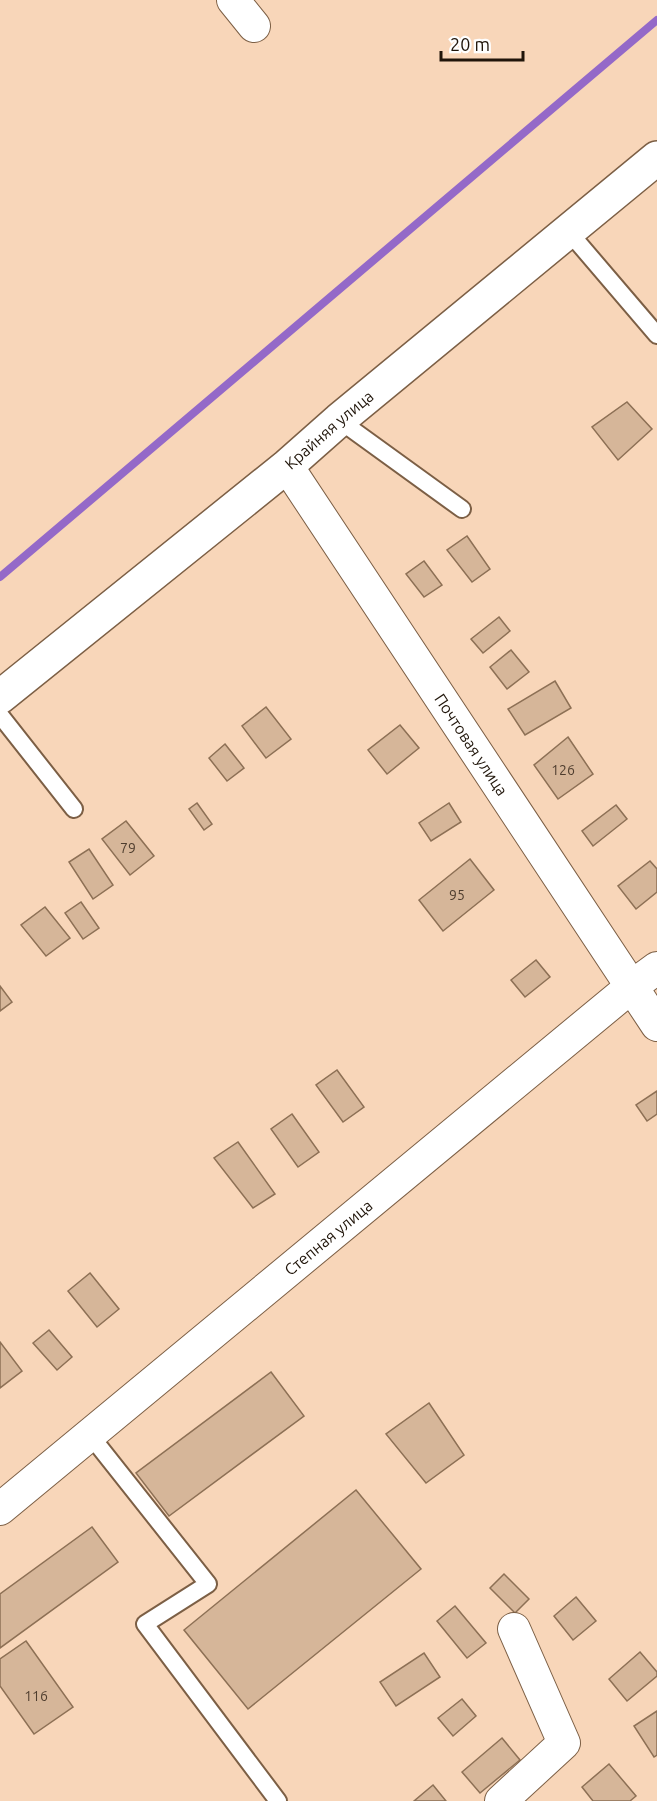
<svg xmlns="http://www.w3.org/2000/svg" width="657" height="1801" viewBox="0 0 657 1801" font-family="Ubuntu,sans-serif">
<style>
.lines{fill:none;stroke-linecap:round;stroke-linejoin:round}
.stream{stroke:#9469c8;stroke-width:8}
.building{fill:#d6b699;stroke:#8d7055;stroke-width:1.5}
.service-casing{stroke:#7c5f45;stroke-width:20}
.minor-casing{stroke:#7c5f45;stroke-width:34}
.secondary-casing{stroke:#7c5f45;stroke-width:36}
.service{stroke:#fff;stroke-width:16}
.minor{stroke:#fff;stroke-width:32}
.secondary{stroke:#fff;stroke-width:33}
.labels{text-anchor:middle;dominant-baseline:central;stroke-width:6;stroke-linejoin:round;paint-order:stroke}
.number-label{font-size:14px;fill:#4e3d2e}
.street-label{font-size:16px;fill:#20150a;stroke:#fefefe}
</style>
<rect width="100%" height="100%" fill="#f8d6b9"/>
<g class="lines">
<path class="stream" d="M0,577L657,20"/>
</g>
<g class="building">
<path d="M627,402L652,429L618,460L592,427Z"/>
<path d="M467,536L490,569L472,582L447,550Z"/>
<path d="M424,561L442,585L424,597L406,574Z"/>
<path d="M499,617L510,631L483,653L471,639Z"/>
<path d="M511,650L529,672L507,689L490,667Z"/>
<path d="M555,681L571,708L525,735L508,709Z"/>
<path d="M266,707L291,739L266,758L242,726Z"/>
<path d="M400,725L419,748L387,774L368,750Z"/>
<path d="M568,737L593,774L558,799L534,765Z"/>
<path d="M225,744L244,768L227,781L209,758Z"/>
<path d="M197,803L212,824L204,830L189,809Z"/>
<path d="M449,803L461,822L431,841L419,823Z"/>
<path d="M616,805L627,819L593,846L582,831Z"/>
<path d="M126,821L154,856L130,875L102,839Z"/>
<path d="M89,849L113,885L93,899L69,862Z"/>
<path d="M470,859L494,890L443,931L419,900Z"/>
<path d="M650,861L657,869V892L636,909L618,886Z"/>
<path d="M81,902L99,928L83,939L65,913Z"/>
<path d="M45,907L70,938L46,956L21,925Z"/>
<path d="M536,960L550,977L525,997L511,980Z"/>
<path d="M0,986L12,1002L0,1011Z"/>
<path d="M337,1070L364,1107L343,1122L316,1085Z"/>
<path d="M657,1091V1114L647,1121L636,1105Z"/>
<path d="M292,1114L319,1152L298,1167L271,1129Z"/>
<path d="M238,1142L275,1194L253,1208L214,1158Z"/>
<path d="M90,1273L119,1309L97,1327L68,1291Z"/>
<path d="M49,1330L72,1357L57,1370L33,1343Z"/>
<path d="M0,1342L22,1371L0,1388Z"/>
<path d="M271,1372L304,1416L169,1516L136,1473Z"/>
<path d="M429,1403L464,1455L426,1483L386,1434Z"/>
<path d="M356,1490L421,1569L248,1709L184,1630Z"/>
<path d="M92,1527L118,1562L0,1648V1594Z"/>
<path d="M504,1574L529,1599L515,1613L490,1588Z"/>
<path d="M576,1597L596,1621L573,1640L554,1616Z"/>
<path d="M455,1606L486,1643L467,1658L437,1621Z"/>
<path d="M26,1641L73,1707L34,1734L0,1686V1659Z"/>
<path d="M640,1652L657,1672V1676L627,1701L609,1679Z"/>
<path d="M424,1653L440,1677L396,1706L380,1682Z"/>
<path d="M462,1699L476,1716L453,1736L438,1718Z"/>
<path d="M657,1711V1755L654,1757L634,1726Z"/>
<path d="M502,1738L520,1760L480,1793L462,1772Z"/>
<path d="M609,1764L636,1796L630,1801H593L582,1787Z"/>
<path d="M433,1785L446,1801H414Z"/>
</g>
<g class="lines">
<defs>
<g id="service">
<path d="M569,232L657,335"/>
<path d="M339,420L462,509"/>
<path d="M0,715L74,809"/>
<path d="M90,1435L208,1584L145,1624L278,1801"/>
</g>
<g id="minor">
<path d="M233,0L254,26"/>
<path id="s1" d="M287,466L657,1025"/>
<path id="s2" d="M0,1509L631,987L657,968"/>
<path d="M501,1801L564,1743L514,1629"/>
</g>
<g id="secondary">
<path id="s3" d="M0,697L287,466L339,420L657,158"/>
</g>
</defs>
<use href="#service" class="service-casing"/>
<use href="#minor" class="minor-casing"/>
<use href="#secondary" class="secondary-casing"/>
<use href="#service" class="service"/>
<use href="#minor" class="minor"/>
<use href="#secondary" class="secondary"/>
</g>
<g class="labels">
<g class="number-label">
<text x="563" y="770">126</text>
<text x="128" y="848">79</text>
<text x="457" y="895">95</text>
<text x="36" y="1696">116</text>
</g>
<g class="street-label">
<text stroke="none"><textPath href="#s3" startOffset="424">Крайняя улица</textPath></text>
<text stroke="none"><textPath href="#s1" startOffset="334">Почтовая улица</textPath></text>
<text stroke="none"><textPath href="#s2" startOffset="426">Степная улица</textPath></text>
</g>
</g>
<path d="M441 51v9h82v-9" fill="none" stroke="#20150a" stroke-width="3"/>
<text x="450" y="51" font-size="18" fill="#20150a" stroke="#fefefe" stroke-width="4.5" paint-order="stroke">20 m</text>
</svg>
